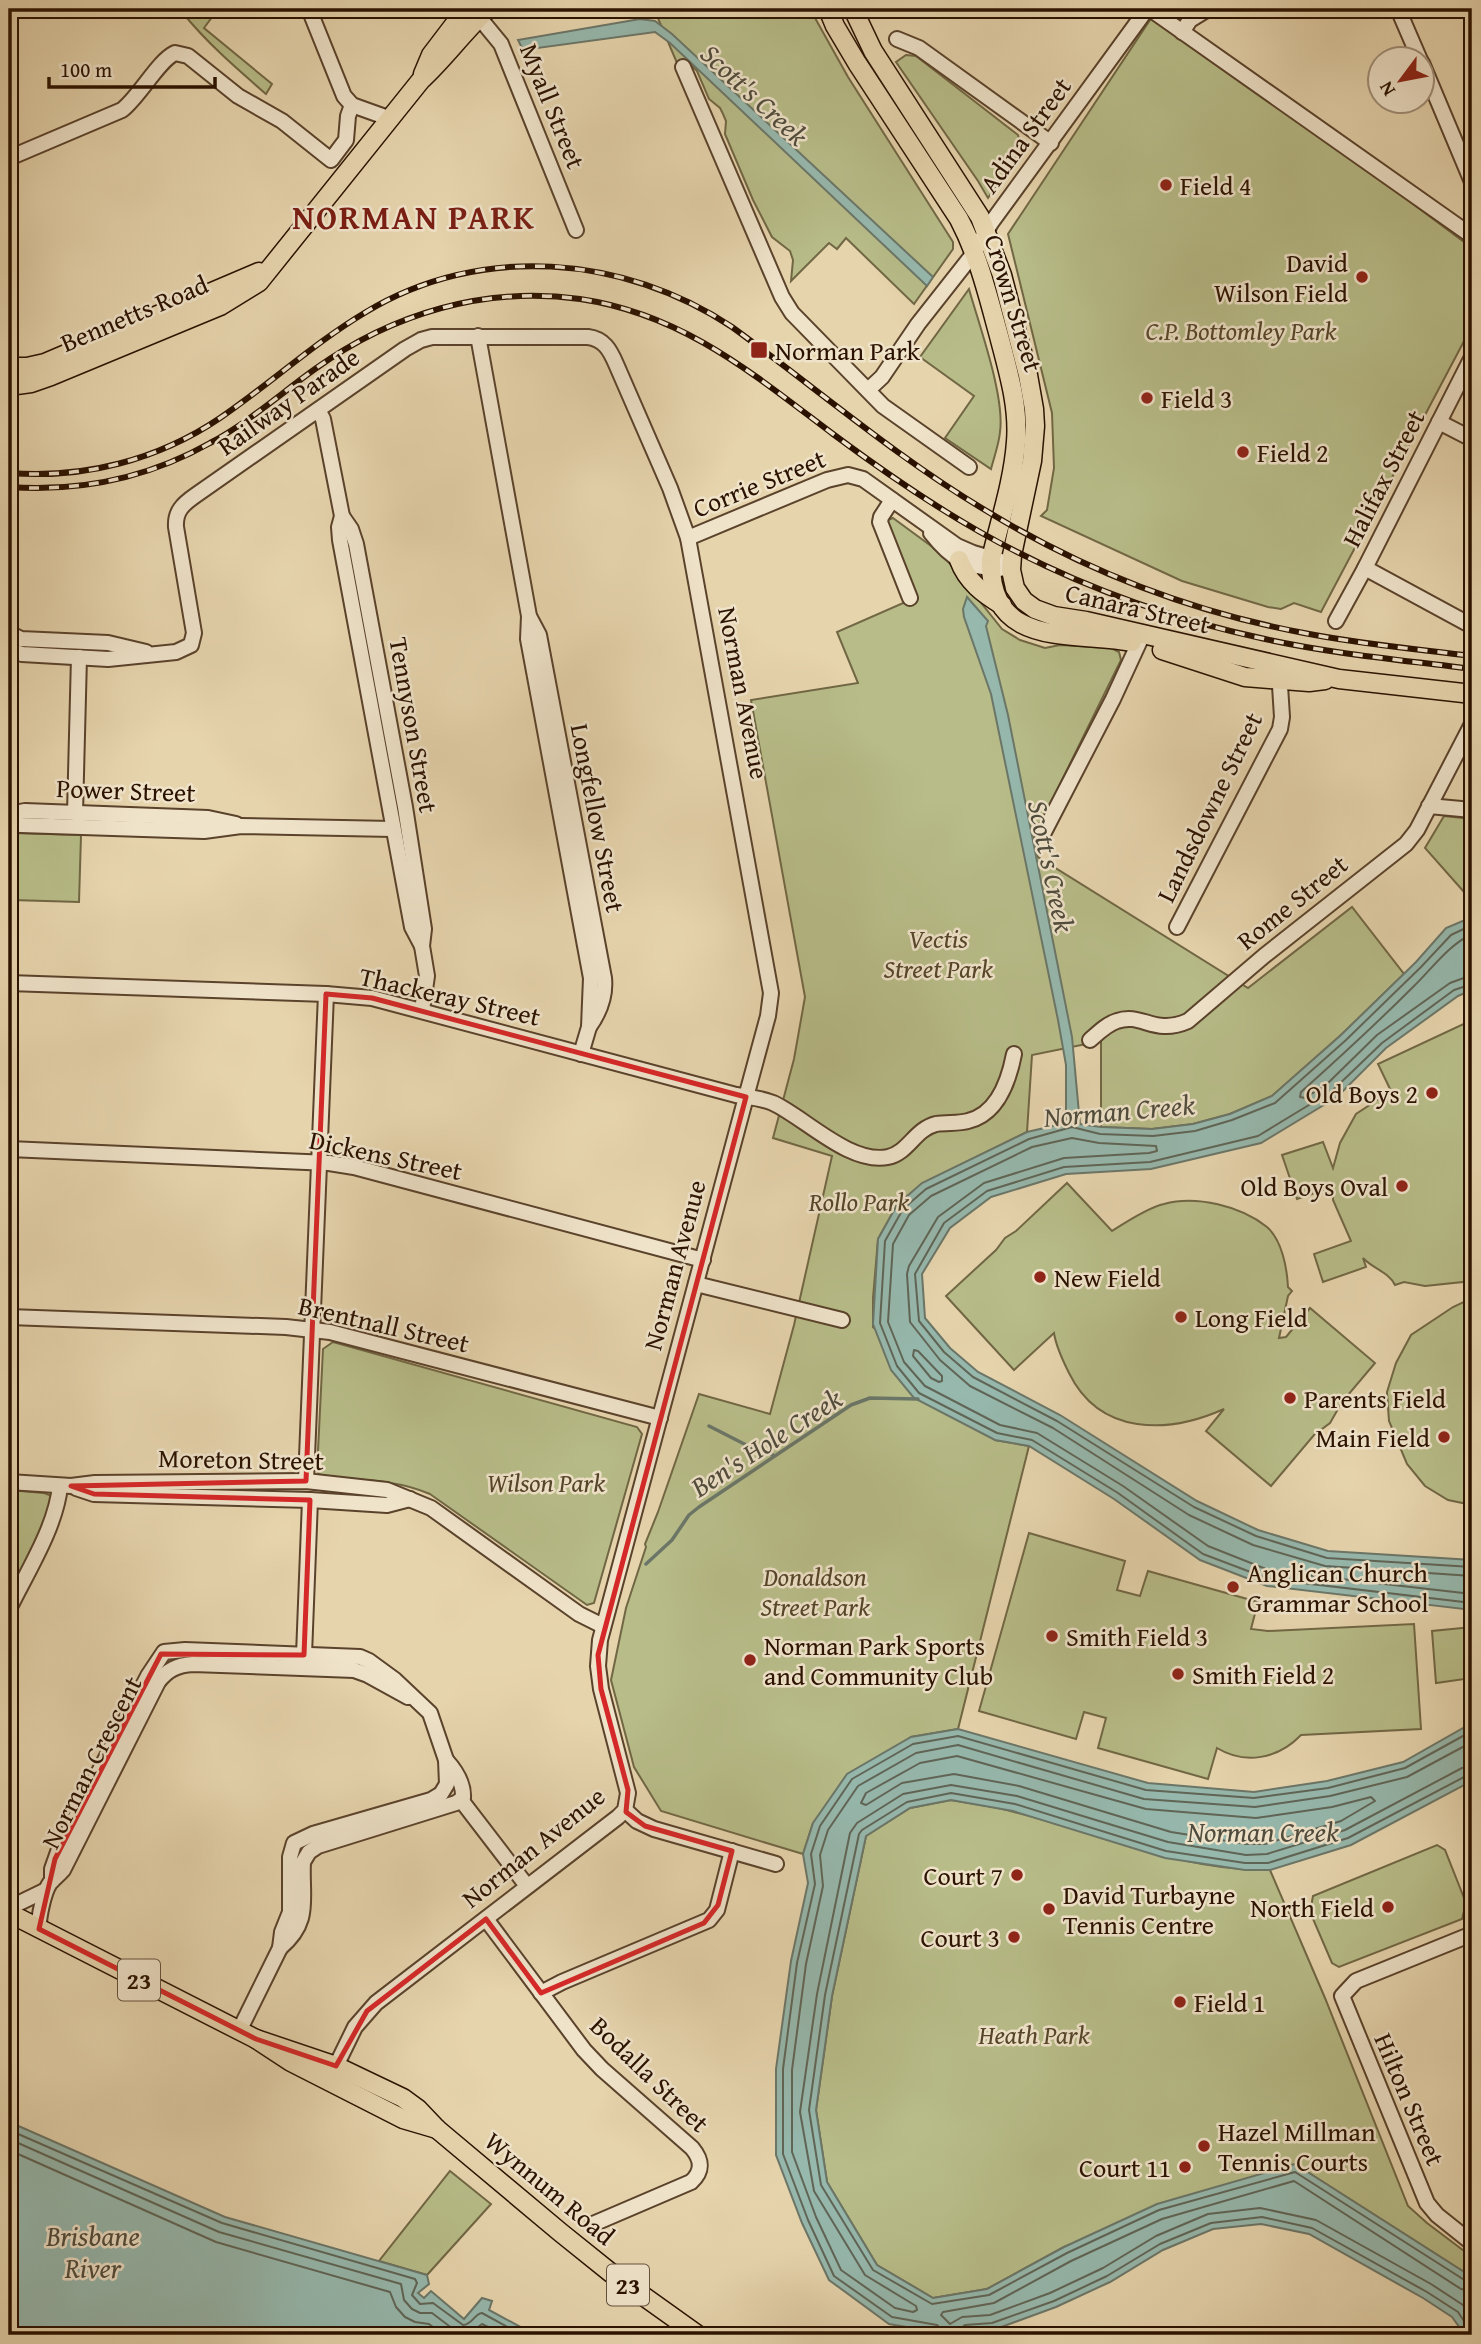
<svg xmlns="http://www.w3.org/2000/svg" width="1481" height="2344" viewBox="0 0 1481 2344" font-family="'Gentium Book Plus',serif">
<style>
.green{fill:#b7bc88;stroke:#716744;stroke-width:2}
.water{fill:#96b8ad;stroke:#6b7668;stroke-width:2}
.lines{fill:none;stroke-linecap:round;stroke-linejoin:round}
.shore{stroke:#606556;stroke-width:2}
.stream{stroke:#6b7668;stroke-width:3.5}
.minor-casing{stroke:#5a422b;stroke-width:18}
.major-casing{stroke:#2b1200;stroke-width:21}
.minor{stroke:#efe3ca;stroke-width:14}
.major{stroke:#e6d4ad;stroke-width:18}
.rail-casing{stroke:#2b1200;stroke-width:6}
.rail{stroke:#efe3ca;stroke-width:3.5;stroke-dasharray:10;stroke-linecap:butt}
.marked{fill:none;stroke:#d62828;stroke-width:5;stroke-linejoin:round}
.poi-dot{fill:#8f2418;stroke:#efe3ca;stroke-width:2.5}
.labels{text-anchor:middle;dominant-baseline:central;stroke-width:5;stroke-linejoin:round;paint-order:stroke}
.shield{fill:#efe3ca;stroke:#66513d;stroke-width:2}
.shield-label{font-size:24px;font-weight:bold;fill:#2b1200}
.street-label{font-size:26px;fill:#2b1200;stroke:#efe3ca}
.poi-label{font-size:26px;fill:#2b1200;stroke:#efe3ca;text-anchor:start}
.park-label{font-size:26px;font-style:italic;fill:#554529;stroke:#efe3ca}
.water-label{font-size:28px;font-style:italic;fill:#504c3d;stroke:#efe3ca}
.district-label{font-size:33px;font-weight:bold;letter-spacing:2px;fill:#7a1f14;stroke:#efe3ca}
</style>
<rect width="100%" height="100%" fill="#e6d4ad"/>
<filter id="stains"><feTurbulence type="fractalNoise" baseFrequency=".00286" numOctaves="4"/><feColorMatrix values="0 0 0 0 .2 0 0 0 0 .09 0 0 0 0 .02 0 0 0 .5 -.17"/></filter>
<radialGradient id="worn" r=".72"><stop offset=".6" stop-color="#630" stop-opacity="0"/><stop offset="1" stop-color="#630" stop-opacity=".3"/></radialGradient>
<g class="green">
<path d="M185,9H218L204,28L272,84L266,94C236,68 207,43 182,12Z"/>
<path d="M654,9H810L848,77L953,242V249L914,304L846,238L837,249L829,243L791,281L793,260L790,251L772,237L753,200L725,134L726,121L723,114L720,108L709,99L697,71L686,60L677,63Z"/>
<path d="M1152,17L1330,142L1472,248V326L1321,612L1294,603L1281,609L1268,607L1182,581L1041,516L1047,510L1054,468L1052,413L1008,234Z"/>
<path d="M906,55L916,56L1018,135L1022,149L988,198L978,181L896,62Z"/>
<path d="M969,289C979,325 1005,396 1000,432C999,444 994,457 991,469L945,438L974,396L920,357Z"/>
<path d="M893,518L942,554L1002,629L1020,640L1045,648L1060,645L1111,648L1119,652L1121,660L1033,839L1038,857L1248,988L1352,907L1404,974L1341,1035L1272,1096L1230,1114L1193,1124L1152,1129L1101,1127V1041L1032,1055L1027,1132L923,1183L897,1205L878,1239L873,1298V1327L995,1440L1029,1446L958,1729L911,1737L813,1823L803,1854L661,1811L634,1767L611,1680L626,1608L646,1547L645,1544L658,1512L699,1394L770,1414L794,1325L832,1156L773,1138L794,1059L805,997L751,700L858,683L837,632L917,597L887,527L888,520Z"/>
<path d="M1444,816L1472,819V901L1425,848Z"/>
<path d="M14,833L81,835L79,902L12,900Z"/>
<path d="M1472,1020V1281L1425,1286L1404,1282L1395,1285C1390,1273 1372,1268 1363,1258L1366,1267L1323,1282L1314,1254L1351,1241L1333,1200V1187L1297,1199L1282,1155L1323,1142L1333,1168L1340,1143L1356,1114L1391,1091L1378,1064Z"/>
<path d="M1067,1183L1112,1231C1126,1222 1149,1207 1164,1204C1196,1195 1241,1206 1267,1227C1282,1240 1287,1268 1288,1287L1292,1291L1288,1296L1279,1338L1286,1337L1310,1308L1375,1363L1342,1402L1330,1423L1314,1435L1271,1486L1206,1431L1224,1409C1168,1434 1100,1436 1069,1373C1063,1361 1056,1347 1054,1333L1014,1370L946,1296L996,1250L1005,1238L1016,1231Z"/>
<path d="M1472,1298V1505L1448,1500L1425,1486L1407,1464L1389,1421L1387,1392L1396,1363L1411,1335L1453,1307Z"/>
<path d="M333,1342L637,1427L642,1434L594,1603L587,1605L430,1494C396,1479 358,1480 322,1477L317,1471L323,1349Z"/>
<path d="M9,1490L44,1493L52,1496V1507L9,1597Z"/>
<path d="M1029,1533L1125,1561L1117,1590L1140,1596L1148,1571L1258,1602L1251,1629L1268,1631L1414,1624L1421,1729L1301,1735C1278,1759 1245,1765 1217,1748L1208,1779L1098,1748L1106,1718L1084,1712L1076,1739L979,1711Z"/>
<path d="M1472,1627V1678L1436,1683L1432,1631Z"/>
<path d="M951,1800C972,1804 994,1806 1014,1812C1099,1833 1180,1871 1270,1870L1325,1998L1408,2206L1427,2223L1472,2257V2277L1295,2164L1064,2247L987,2289L933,2298L877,2265L827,2182L816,2110L832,1996L866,1836L910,1808Z"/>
<path d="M1437,1845L1445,1850L1466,1903L1462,1919L1339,1967L1332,1963L1310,1912L1313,1896Z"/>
<path d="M450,2171L491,2204L427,2275L379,2261Z"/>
</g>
<g class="water">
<path d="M640,19L655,21L672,34L933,277L927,286L670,43L655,32L523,50L518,40Z"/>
<path d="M967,597L988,621L986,626L1008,715L1072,1037L1080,1124L1101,1127L1152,1129L1193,1124L1230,1114L1272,1096L1341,1035L1416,962L1446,928L1472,917V990L1458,996L1386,1048L1337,1097L1261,1143L1151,1169L1066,1174L991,1197L950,1228L922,1274L925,1318L950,1348L978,1372L1060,1415L1197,1501L1258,1530L1328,1551L1472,1560V1610L1267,1586L1200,1560L1114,1499L1029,1446L995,1440L914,1398L891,1370L873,1324L878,1239L897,1205L922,1183L1027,1132L1066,1123V1065L1058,1020L991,694L964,617L963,609Z"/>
<path d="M1472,1723V1781L1351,1845L1270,1870H1245L1165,1858L1013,1811L951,1800L910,1808L866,1836L832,1996L816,2110L827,2182L877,2265L933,2298L987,2289L1064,2247L1157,2204L1295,2164L1472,2277V2335H1465L1452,2317L1423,2298L1309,2234L1261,2224L1213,2229L1163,2250L1110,2282L1056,2307L993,2330L941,2333L889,2324L829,2280L802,2223L776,2155V2069L791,1961L808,1883L803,1854L813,1823L847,1774L911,1737L958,1729L1148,1783L1254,1792L1327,1781L1403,1762Z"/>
<path d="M9,2123L14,2124L225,2217L427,2275L429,2284L418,2293L424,2298L431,2291L464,2319L482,2298L492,2301L489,2310L530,2332L528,2335H9Z"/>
</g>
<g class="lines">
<g class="shore">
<path d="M1472,925L1451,935L1421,967L1346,1040L1275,1103L1232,1120L1195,1131L1153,1136L1100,1134L1072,1127L1029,1139L926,1189L903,1209L885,1241L880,1323L897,1366L919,1393L997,1433L1032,1440L1118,1493L1203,1554L1269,1579L1472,1603"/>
<path d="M1472,934C1447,946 1432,969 1412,988C1376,1024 1339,1058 1301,1092L1300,1097L1305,1098L1327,1084L1377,1035L1450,983L1472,975"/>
<path d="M1472,984L1454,990L1382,1043L1332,1091L1258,1136L1150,1162L1064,1167L987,1191L944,1223L915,1274L919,1321L944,1352L973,1377L1057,1421L1194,1507L1256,1536L1327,1558L1472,1567"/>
<path d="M914,1350L918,1351L942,1376V1381L939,1382L931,1378L913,1356Z"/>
<path d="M1472,1576L1325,1566L1253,1545L1189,1515L1053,1428L970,1386L940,1360L910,1322L907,1274L909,1266L938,1217L984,1183L1064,1158L1149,1153L1157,1151L1156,1146L1099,1143L1072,1138L1032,1147L931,1196L909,1215L893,1244L888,1322L904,1362L925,1386L1000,1425L1037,1433L1123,1486L1208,1546L1271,1571L1472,1594"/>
<path d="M1472,1742L1407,1777L1330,1796L1255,1807L1144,1799L958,1745L916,1753L858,1786L828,1830L820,1855L823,1886L806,1964L792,2070V2152L816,2217L841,2270L895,2308L913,2312L917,2310L916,2306L865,2275L814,2191L800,2112L817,1994L850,1833L857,1823L903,1794L951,1785L1017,1796L1168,1842L1246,1855L1267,1854L1345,1830L1462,1768L1472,1766"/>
<path d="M957,1756L1146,1809L1256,1818L1332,1807L1371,1797L1375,1801L1341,1821L1265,1844H1246L1171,1832L1019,1786L954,1774L902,1783L866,1805L861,1803L866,1793L920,1763Z"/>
<path d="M1472,1775L1466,1776L1348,1838L1268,1863H1245L1166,1851L1015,1804L951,1793L907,1802L862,1830L859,1834L825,1995L809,2110L821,2185L873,2270L932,2304L989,2295L1067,2253L1159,2210L1295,2172L1466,2281L1472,2283"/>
<path d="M9,2130L222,2223L415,2279L417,2283L412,2295L420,2304L433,2303L463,2325C472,2325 474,2314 482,2313L522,2335"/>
<path d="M9,2139L219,2232L401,2284L404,2300L412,2309L420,2313H432L457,2332L470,2333L482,2324L504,2335"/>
<path d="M9,2150L216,2242L390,2292L396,2307L405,2317L415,2322L429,2324L443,2335"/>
<path d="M1472,2291L1461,2289L1294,2181L1162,2219L1071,2261L994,2303L943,2312L941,2315L950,2324L962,2317L990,2315L1050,2293L1103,2268L1156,2236L1208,2214L1260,2208L1316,2220L1431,2284L1463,2305L1472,2318"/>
<path d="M942,2335L941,2329L937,2325L892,2317L834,2276L808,2220L783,2154V2069L797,1963L815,1884L811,1854L820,1826L852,1779L913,1744L958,1736L1146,1790L1254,1798L1328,1788L1405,1768L1472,1731"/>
<path d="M958,2335L960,2329L965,2325L992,2323L1054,2301L1107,2276L1160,2244L1211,2223L1262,2217L1312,2228L1427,2292L1458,2312L1470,2330L1471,2335"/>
</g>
<g class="stream">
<path d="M709,1426L758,1451L773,1455"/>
<path d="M646,1564L672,1540L689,1515L699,1507L851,1405L870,1398L918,1399"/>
</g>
<defs>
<g id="minor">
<path d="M309,9L344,96L352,105L391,119"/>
<path d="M1150,9L1472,236"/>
<path d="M1398,9L1420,60"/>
<path d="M473,10L501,44L576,230"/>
<path d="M1182,32L1190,20L1208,9"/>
<path d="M897,39L919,48L1051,143"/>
<path d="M1422,63L1472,182"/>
<path d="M683,67L782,297L792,313L883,406L969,467"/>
<path d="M9,158L122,110C140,96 158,61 175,53L188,56L238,96L282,121L331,160L346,140L348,116L352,105"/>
<path d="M478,336L529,616L528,639L591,978L589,1027L581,1054"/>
<path d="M868,390L882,377L918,324L970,258L991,223L1147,9"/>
<path d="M318,410L323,419L342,516L339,527L340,540L412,927L422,946"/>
<path d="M1439,422L1472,439"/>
<path d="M892,500L881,517L880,522L910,598"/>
<path d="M342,516L351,529L356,544L405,807L424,929L422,946L427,976L422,1010"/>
<path d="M931,533C952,560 966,567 1000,569"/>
<path d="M688,538L827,480L848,475L863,479L957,546L973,553L1011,564"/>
<path d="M1365,568L1472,626"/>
<path d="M530,618L539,635L604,978C606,997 599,1013 589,1027"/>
<path d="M1336,621L1365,568L1472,357"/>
<path d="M9,633L21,639L108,643L146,652"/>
<path d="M9,650L22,654L108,659L176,652L191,645L194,633L176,527C175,511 183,504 196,495L405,349L421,340L432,337H588C604,339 610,350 616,364L670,488L688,538L771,993L768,1016L746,1097L600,1640L598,1666L601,1689L628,1793L625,1810L618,1817L376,2003L355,2027L336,2066"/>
<path d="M1429,806L1472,810"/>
<path d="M75,813L79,657"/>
<path d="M9,814L25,811L208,818L236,824"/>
<path d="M9,821L21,825L204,831L241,826L393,829"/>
<path d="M1043,834L1113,699L1143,634"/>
<path d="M1177,927L1280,729L1282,717L1279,670"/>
<path d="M9,983L326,994L372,998L736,1095C748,1097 761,1098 773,1103C804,1117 850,1165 888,1157C908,1153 915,1129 936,1124C947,1122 958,1124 968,1121C998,1114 1009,1080 1014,1054"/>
<path d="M1090,1040C1098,1033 1107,1024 1117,1021C1142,1012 1154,1036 1188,1021L1264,956L1406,844L1417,830L1472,724"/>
<path d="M9,1149L329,1163L354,1167L703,1260"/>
<path d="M696,1284L842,1320"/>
<path d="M9,1317L286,1327L330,1332L660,1418"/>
<path d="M306,1481L326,994"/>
<path d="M9,1482L71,1486L95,1483L306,1481L387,1490L431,1508L579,1614L603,1626"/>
<path d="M76,1488L94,1494L310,1500L387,1505L410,1499"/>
<path d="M9,1609C27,1572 56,1527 60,1486"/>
<path d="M304,1655L310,1500"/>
<path d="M461,1800L527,1886"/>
<path d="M625,1810L637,1821L654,1829L776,1864"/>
<path d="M52,1881V1869L58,1852L148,1676L164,1652L185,1650L360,1657L369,1661L395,1680L430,1713L446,1760L447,1784L441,1794L431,1800L313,1834L294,1843L290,1857V1912L282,1932L280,1948L239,2031"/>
<path d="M9,1908L46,1890"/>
<path d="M486,1919L584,2050L602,2069L692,2148C702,2160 703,2171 691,2182L593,2224"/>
<path d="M39,1929C38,1919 44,1891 50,1883C54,1878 59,1875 63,1870L158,1682C167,1670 177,1665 193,1664L354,1670L368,1675L408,1697"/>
<path d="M1472,1934L1356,1981L1342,1996L1427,2203L1437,2215L1472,2243"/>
<path d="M280,1948C312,1921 301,1899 303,1862L309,1852L318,1846L456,1803L463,1798C464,1783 456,1771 446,1760"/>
<path d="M541,1993L562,1982L709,1920L717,1910L732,1851"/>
</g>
<g id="major">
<path d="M828,9L835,26L857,63L959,219C979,257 988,296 999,336C1008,371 1019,406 1016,442C1013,482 1000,520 991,559C988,649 1072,631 1132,642"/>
<path d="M853,9L873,51L980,217L1002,275L1028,375L1034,409L1035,426L1032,461L1012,555L1011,570L1015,588L1024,601L1035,609L1054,616L1086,621L1339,679L1472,694"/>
<path d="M423,74L431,55L466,9"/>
<path d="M9,367H27L45,363L259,272"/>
<path d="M9,386L31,383L51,376L220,306L259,282L421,80C445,58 464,31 488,9"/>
<path d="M959,560C967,582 984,594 1002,605"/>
<path d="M1162,650L1245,677L1309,682L1325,680"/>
<path d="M9,1913L256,2039L291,2062L403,2119L437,2129"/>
<path d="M256,2039L336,2066L403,2098L418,2109L437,2129L560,2232L611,2273L698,2335"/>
</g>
</defs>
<use href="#minor" class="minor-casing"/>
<use href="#major" class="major-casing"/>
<use href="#minor" class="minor"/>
<use href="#major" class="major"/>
<defs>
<g id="rail">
<path d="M9,473C84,479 158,460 220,418C270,384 314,343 366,312C480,243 624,255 732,327C816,388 896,457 985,510C1083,570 1192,612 1304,633C1360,644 1416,649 1472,656"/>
<path d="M9,487C80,492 148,478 210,443C248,423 280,394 315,369C393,313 485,286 580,299C683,314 753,374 833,434C880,469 929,503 980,532C1068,582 1166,618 1265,639C1333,654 1403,660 1472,669"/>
</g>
</defs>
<use href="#rail" class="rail-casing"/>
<use href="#rail" class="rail"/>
</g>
<path class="marked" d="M326,994L372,998L746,1097L598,1655L601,1689L628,1790L626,1812L645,1826L732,1851L718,1905L704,1923L541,1993L486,1919L367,2011L336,2066L256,2039L39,1929L55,1859L161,1654L304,1655L310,1500L94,1494L71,1486L306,1481Z"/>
<g class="poi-dot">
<circle cx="1166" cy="185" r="7"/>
<circle cx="1362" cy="277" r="7"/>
<rect x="750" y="341" width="18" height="18" rx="3.5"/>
<circle cx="1147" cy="398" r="7"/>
<circle cx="1243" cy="452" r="7"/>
<circle cx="1432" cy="1093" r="7"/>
<circle cx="1402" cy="1186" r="7"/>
<circle cx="1040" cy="1277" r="7"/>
<circle cx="1181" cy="1317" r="7"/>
<circle cx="1290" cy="1398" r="7"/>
<circle cx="1444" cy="1437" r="7"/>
<circle cx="1233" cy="1587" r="7"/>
<circle cx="1052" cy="1636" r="7"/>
<circle cx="750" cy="1660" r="7"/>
<circle cx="1178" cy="1674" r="7"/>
<circle cx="1017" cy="1875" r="7"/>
<circle cx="1388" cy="1907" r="7"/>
<circle cx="1049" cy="1909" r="7"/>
<circle cx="1014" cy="1937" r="7"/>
<circle cx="1180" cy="2002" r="7"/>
<circle cx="1204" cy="2146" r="7"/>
<circle cx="1185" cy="2167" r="7"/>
</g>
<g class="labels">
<g class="shield">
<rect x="118" y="1959.5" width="42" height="41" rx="5"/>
<rect x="607" y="2264.5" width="42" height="41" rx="5"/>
</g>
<g class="shield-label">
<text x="139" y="1980">23</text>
<text x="628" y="2285">23</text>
</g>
<g class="street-label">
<text transform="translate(553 106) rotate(68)">Myall Street</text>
<text transform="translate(1025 135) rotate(-54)">Adina Street</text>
<text transform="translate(1014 303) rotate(73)">Crown Street</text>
<text transform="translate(134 313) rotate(-23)">Bennetts Road</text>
<text transform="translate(288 401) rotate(-35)">Railway Parade</text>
<text transform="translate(1383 478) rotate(-63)">Halifax Street</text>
<text transform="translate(759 483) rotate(-22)">Corrie Street</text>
<text transform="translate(1138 608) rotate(13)">Canara Street</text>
<text transform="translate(744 693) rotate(79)">Norman Avenue</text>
<text transform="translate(414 725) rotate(80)">Tennyson Street</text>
<text transform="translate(126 790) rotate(2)">Power Street</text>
<text transform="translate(1209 807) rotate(-64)">Landsdowne Street</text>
<text transform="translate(598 818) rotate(79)">Longfellow Street</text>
<text transform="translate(1292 902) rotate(-39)">Rome Street</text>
<text transform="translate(450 996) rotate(13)">Thackeray Street</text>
<text transform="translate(386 1155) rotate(12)">Dickens Street</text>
<text transform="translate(674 1265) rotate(-75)">Norman Avenue</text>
<text transform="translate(384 1324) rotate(13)">Brentnall Street</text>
<text transform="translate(241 1459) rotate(1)">Moreton Street</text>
<text transform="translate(91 1762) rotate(-63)">Norman Crescent</text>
<text transform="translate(533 1847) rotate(-39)">Norman Avenue</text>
<text transform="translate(650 2074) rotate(44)">Bodalla Street</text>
<text transform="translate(1410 2099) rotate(67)">Hilton Street</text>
<text transform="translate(550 2188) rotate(40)">Wynnum Road</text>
</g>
<g class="poi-label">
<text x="1180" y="185">Field 4</text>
<text x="1348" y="262" text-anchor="end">David<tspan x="1348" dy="30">Wilson Field</tspan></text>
<text x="775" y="350">Norman Park</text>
<text x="1161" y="398">Field 3</text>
<text x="1257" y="452">Field 2</text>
<text x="1418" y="1093" text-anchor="end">Old Boys 2</text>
<text x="1388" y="1186" text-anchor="end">Old Boys Oval</text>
<text x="1054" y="1277">New Field</text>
<text x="1195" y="1317">Long Field</text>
<text x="1304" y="1398">Parents Field</text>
<text x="1430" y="1437" text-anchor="end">Main Field</text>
<text x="1247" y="1572">Anglican Church<tspan x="1247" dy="30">Grammar School</tspan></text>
<text x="1066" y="1636">Smith Field 3</text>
<text x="764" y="1645">Norman Park Sports<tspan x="764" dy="30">and Community Club</tspan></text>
<text x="1192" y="1674">Smith Field 2</text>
<text x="1003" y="1875" text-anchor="end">Court 7</text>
<text x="1063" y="1894">David Turbayne<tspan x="1063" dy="30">Tennis Centre</tspan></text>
<text x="1374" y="1907" text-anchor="end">North Field</text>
<text x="1000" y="1937" text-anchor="end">Court 3</text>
<text x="1194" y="2002">Field 1</text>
<text x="1218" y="2131">Hazel Millman<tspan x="1218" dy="30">Tennis Courts</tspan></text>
<text x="1171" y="2167" text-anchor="end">Court 11</text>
</g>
<g class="park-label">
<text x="1241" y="330">C.P. Bottomley Park</text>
<text x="938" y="938">Vectis<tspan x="938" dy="30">Street Park</tspan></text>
<text x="859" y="1201">Rollo Park</text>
<text x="546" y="1482">Wilson Park</text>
<text x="815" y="1576">Donaldson<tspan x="815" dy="30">Street Park</tspan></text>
<text x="1034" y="2034">Heath Park</text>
</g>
<g class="water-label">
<text transform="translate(755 94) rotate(43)">Scott's Creek</text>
<text transform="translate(1052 866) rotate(78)">Scott's Creek</text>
<text transform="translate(1119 1110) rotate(-5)">Norman Creek</text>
<text transform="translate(766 1442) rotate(-33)">Ben's Hole Creek</text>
<text x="1263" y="1831">Norman Creek</text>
<text x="93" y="2235">Brisbane<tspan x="93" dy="32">River</tspan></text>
</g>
<g class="district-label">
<text x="414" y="217">NORMAN PARK</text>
</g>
</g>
<rect width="1481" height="2344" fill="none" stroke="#e6d4ad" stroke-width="35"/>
<rect x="10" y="10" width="1460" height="2323" fill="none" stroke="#2b1200" stroke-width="3.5"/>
<rect x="18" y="18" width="1446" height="2309" fill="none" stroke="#2b1200" stroke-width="2"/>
<g transform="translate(1401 80) rotate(238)"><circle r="33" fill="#efe3ca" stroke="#a18f79" stroke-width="2"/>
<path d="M0-5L12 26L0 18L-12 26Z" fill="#8f2418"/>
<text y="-10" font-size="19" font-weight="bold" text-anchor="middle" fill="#2b1200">N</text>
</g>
<path d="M49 77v10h166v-10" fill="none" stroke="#2b1200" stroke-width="3.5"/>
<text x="60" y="77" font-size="21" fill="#2b1200" stroke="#efe3ca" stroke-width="5" paint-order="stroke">100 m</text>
<rect width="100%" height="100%" filter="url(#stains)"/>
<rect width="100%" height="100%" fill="url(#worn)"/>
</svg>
